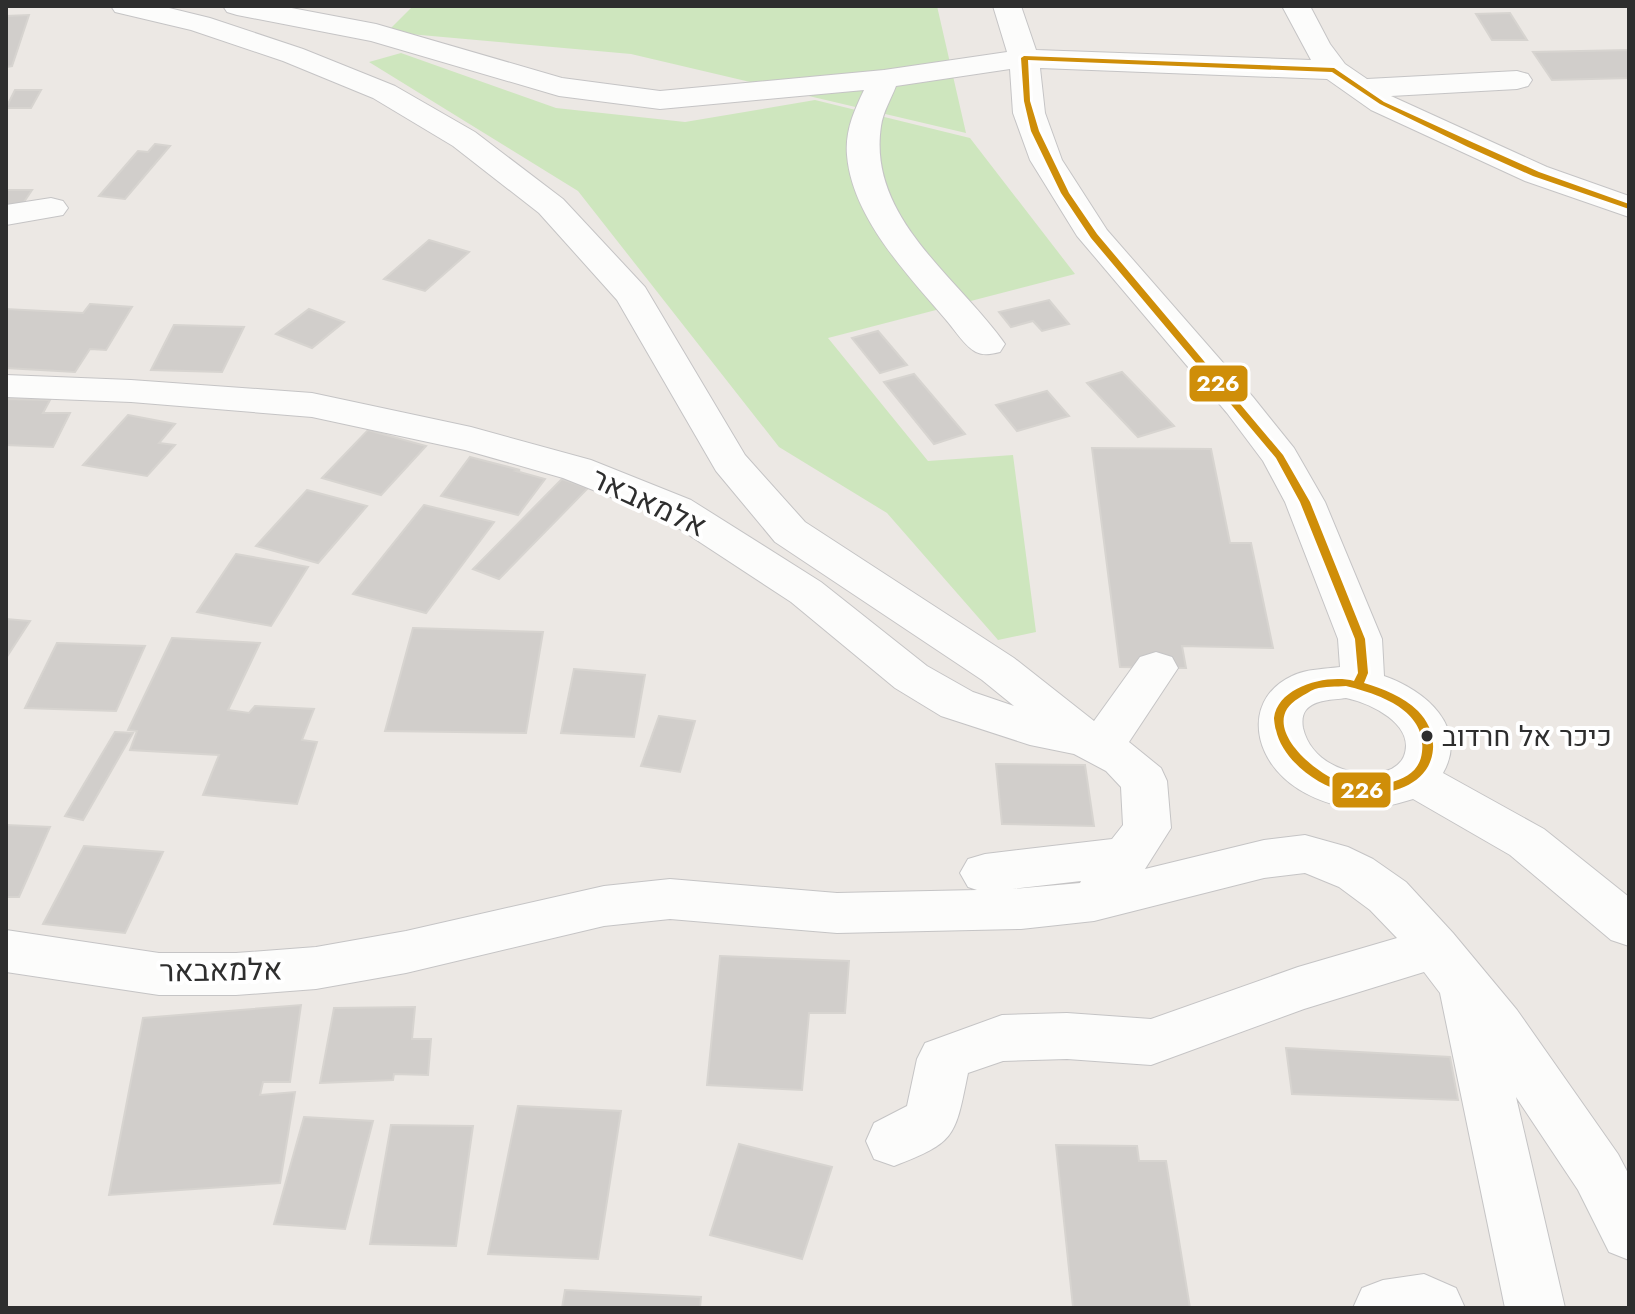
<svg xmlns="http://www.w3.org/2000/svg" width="1635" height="1314" viewBox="0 0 1635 1314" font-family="Jost,Heebo,sans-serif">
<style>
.green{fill:#cee6be}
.building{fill:#d1cecb;stroke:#d7d4d0;stroke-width:2}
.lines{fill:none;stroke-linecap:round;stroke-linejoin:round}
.minor-casing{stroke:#c5c4c5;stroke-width:2}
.minor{fill:#fcfcfb;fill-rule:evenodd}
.bus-1-casing{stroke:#fff;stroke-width:6}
.bus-1{fill:#cf8e09;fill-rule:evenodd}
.bus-dot{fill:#2e2e2e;stroke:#fff;stroke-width:3}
.labels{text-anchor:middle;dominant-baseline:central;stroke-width:8;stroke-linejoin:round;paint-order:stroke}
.bus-label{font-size:28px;fill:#2e2e2e;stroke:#fff;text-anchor:start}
.street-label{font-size:30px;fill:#2e2e2e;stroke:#fff}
.line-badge{stroke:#fff;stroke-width:3}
.badge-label{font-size:22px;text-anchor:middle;font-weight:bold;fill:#fff}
</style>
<rect width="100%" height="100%" fill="#ece8e4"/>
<g class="green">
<path d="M413,6H937L966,133L631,54L387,32Z"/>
<path d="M401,53L556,108L685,122L815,100L970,138L1075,274L828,338L928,461L1013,455L1036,632L998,640L887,513L779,447L578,191L369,62Z"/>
</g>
<g class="building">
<path d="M1510,13L1527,40H1492L1476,14Z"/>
<path d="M29,15L12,66L6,67V16Z"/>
<path d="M1629,50V78L1552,80L1533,52Z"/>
<path d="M15,90H41L31,108H6Z"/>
<path d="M155,144L170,146L125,199L99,196L138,151L148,152Z"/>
<path d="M6,190H32L18,211L6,210Z"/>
<path d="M429,240L469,252L425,291L384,279Z"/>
<path d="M1049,300L1069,324L1042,331L1033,321L1011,327L999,312Z"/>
<path d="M90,304L132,307L106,350L90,349L75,372L6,368V309L83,313Z"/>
<path d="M309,309L344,322L312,348L276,334Z"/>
<path d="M174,325L244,327L222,372L151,370Z"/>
<path d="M878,331L907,365L880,373L852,338Z"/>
<path d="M1122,372L1174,426L1138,437L1087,383Z"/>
<path d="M914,374L965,434L934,444L884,382Z"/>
<path d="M1047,391L1069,416L1017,431L996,405Z"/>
<path d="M6,399L50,400L43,413H70L53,447L6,445Z"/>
<path d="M128,415L175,424L159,443L175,445L147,476L83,465Z"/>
<path d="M368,430L426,446L381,495L322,478Z"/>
<path d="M1092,448L1211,449L1230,543H1251L1273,648L1182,646L1186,668L1120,667Z"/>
<path d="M470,457L520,470L516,471L545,479L518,515L441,496Z"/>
<path d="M562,479L588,488L499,579L473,569Z"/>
<path d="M307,490L367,506L318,563L256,546Z"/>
<path d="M424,505L494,522L426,613L353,594Z"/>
<path d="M236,554L308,567L271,626L197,612Z"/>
<path d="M6,619L30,621L6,658Z"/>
<path d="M413,628L543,632L526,733L385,731Z"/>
<path d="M172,638L260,643L228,710L249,713L255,706L314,709L302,740L317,742L297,804L203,795L219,755L130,750L137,731L128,730Z"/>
<path d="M57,643L145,646L116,711L25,708Z"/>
<path d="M574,669L645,675L634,737L561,733Z"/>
<path d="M659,716L695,721L680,772L641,766Z"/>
<path d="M115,732L133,733L83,820L65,816Z"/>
<path d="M996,764L1085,765L1094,826L1002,824Z"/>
<path d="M6,825L50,827L19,897H6Z"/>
<path d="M84,846L163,852L125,933L43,924Z"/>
<path d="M720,956L849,961L845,1013H809L802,1090L707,1085Z"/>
<path d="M301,1005L290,1082H263L260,1095L295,1092L280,1183L109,1195L143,1018Z"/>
<path d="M415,1007L412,1039H431L428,1075L394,1074L393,1080L320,1083L334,1008Z"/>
<path d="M1286,1048L1450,1057L1458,1100L1292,1094Z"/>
<path d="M518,1106L621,1111L598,1259L488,1254Z"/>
<path d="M304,1117L373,1121L345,1229L274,1224Z"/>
<path d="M391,1125L473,1126L456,1246L370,1244Z"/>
<path d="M739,1144L832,1167L802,1259L710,1235Z"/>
<path d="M1056,1145L1137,1146L1139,1161H1166L1190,1308L1073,1307Z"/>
<path d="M565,1290L701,1297L700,1308H562Z"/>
</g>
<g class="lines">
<defs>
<g id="minor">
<path d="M111,6H161L210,18L303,49L395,86L475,132L563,199L645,287L745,455L805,522L1014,658L1094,721L1140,657L1156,652L1172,657L1178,668L1129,742L1161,768L1167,781L1171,828L1145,869L1264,840L1305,835L1348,847L1373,859L1406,882L1453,933L1517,1010L1618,1154L1629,1175V1260L1609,1252L1578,1190L1516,1097L1565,1308H1505L1440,993L1424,972L1304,1009L1151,1065L1067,1059L1003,1061L968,1073C955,1136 957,1142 894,1166L874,1159L866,1141L874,1123L907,1106L917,1059L925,1043L1002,1015L1067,1013L1151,1019L1298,967L1397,938L1370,910L1339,887L1305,873L1264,878L1094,921L1021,929L837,933L670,919L604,926L406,973L316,989L236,995H159L6,972V930L159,953H236L316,947L406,931L604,886L670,879L837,893L977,890L968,887L960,873L968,859L985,854L1112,839L1123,825L1121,787L1106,771L1074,754L1030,745L941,716L895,688L791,602L663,518L563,478L465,450L312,417L131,402L6,397V375L131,380L312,393L471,427L591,460L691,500L821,582L927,666L973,692L1014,706L982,680L775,542L716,471L617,300L539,213L453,146L373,98L283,61L191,30L115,12ZM1081,881L1080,883L1012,889Z"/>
<path d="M223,6H281L376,24L562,78L660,91L884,70L1007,52L993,6H1021L1036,50L1311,60L1282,6H1310L1330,44L1345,64L1367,79L1517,71L1528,74L1532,80L1528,86L1517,89L1391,96L1547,167L1629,196V217L1525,181L1371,110L1327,79L1040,68L1045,113L1062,160L1107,230L1253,397L1294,448L1325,502L1382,639L1384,676C1425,690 1469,727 1443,773L1544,829L1629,897V946L1611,940L1510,855L1413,799C1394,805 1371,811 1351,808C1328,805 1301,794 1284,778C1251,748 1247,697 1292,676C1306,669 1324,669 1340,667L1338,639L1285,502L1263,461L1227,413L1077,236L1030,160L1013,113L1010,69L896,86C891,99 883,112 881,126C867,218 959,278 1005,344L1000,352C992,354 984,356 976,352C965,347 955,330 947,321C908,275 852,218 847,155C845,131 854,111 864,90L660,109L559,96L371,41L237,15L227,12ZM1346,698C1370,703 1416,724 1404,756C1402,762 1394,769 1386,771C1353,780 1311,763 1303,728C1302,722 1302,715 1306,710C1315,699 1333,700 1346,698Z"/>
<path d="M51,198L63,201L68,208L63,215L6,225V205Z"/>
<path d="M1424,1274L1456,1288L1465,1308H1353L1362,1288L1383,1280Z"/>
</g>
</defs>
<use href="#minor" class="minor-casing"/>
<use href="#minor" class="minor"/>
<defs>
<path id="bus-1" d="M1024,56L1334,68L1384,102L1474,143L1539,172L1629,204V209L1533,176L1468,147L1380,104L1332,72L1028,60L1030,101L1039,131L1069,193L1097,234L1283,455L1310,502L1365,639L1368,673L1364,683C1383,689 1403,696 1418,711C1428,721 1434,735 1433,749C1430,790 1378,799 1345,792C1317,786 1282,759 1276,730C1275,728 1274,719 1274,718C1278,686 1328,674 1354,681L1358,673L1355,639L1300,502L1276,458L1091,238L1061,193L1031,131L1024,101L1021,58ZM1346,686C1379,694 1427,710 1422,752C1420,771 1406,778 1389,783C1375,787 1361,788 1346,784C1316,776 1255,724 1299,698C1304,695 1310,691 1315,689C1325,686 1336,687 1346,686Z"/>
</defs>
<use href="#bus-1" class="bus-1-casing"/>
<use href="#bus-1" class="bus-1"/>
</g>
<circle class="bus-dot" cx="1427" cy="736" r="7"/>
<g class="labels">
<g class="bus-label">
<text x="1442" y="736">כיכר אל חרדוב</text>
</g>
<g class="street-label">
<text transform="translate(649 502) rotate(25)">אלמאבאר</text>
<text transform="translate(221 970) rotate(-1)">אלמאבאר</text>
</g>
</g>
<g class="line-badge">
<rect x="1188" y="364" width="61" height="39" rx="8" fill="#cf8e09"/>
<rect x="1331" y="771" width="61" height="38" rx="8" fill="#cf8e09"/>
</g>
<g class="badge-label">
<text x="1218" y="391">226</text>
<text x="1362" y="798">226</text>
</g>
<rect width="1635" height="1314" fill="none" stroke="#2e2e2e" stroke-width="16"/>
</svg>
